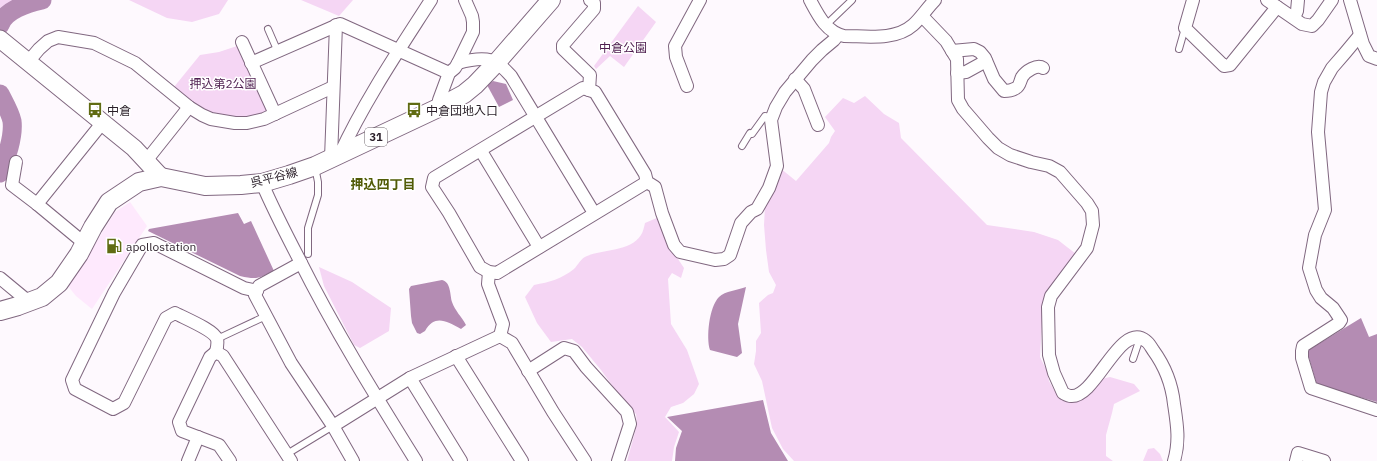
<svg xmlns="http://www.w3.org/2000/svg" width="1377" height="461" viewBox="0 0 1377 461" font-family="'IBM Plex Sans','Noto Sans JP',sans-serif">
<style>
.built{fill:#fee9fd}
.green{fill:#f5d6f4}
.water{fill:#b48cb3}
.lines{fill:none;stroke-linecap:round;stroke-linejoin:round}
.river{stroke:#b48cb3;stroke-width:19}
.lane-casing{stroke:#816880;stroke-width:8}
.street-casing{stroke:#816880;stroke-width:14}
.secondary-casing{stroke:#816880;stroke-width:19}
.primary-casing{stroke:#816880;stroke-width:20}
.lane{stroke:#fff;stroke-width:6}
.street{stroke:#fff;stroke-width:12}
.secondary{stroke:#fff;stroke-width:17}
.primary{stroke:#fff;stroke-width:18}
.labels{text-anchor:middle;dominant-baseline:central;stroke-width:3;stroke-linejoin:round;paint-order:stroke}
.shield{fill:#fff;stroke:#6a6269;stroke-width:1}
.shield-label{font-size:11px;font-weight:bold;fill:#2a1f29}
.park-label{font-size:12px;fill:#4d1c4e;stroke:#fff}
.poi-label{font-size:12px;fill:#2a1f29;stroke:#fff;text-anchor:start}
.street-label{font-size:12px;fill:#2a1f29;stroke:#fff}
.neighbourhood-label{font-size:13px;font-weight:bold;fill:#515b07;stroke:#fff}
</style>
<rect width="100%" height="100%" fill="#fef9fe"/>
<path class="built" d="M130,202L147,226L92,309L76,296L68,286L82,265L115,212Z"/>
<g class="green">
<path d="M0,0H22L0,15Z"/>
<path d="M129,0H228L219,14L192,22L167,18Z"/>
<path d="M301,0H353L339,16Z"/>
<path d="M638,6L656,22L624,67L610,56L596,69L594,66Z"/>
<path d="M240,45L270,111C226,125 208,115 174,87L200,55L219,52Z"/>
<path d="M865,96L884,114L899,123L901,138L987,225L1034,232L1058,240L1076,254L1047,293L1042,322L1040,357L1047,371L1049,381L1054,390L1062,400H1077L1089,394L1101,379L1110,377L1134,384L1140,391L1114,404L1112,413L1106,435V456L1113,461H794L783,449L772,428L762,381L754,364L756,351V341L761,333L759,303L768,295L773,293L776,285L769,272L766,250L764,225L765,206L780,168L796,181L829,143L831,137L835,131L825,117L843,98L854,103Z"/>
<path d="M659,217L674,253L684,268L681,278L672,273L668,279L671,324L687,350L699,384L694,394L683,403L671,407L665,417L679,432L674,447L672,461H627L637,425L636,414L627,406L601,370L582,347L572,339L551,342L537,323L525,297L534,285C550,282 561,279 574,269C578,265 581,258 587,256C603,249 630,252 641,235C643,232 644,227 645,223Z"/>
<path d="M319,267L352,282L391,308L389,331L360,348L354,345L324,286Z"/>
<path d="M1154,448L1160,454L1163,461H1143L1148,449Z"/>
</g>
<g class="water">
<path d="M493,81L506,84L513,100L499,107L487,85Z"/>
<path d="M238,213L244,224L251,221L274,271C258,278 258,280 240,276L148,231L149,229Z"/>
<path d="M442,280C451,282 450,295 452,302C455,311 462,317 466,325L461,329C446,321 435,314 425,331L420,334L417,333L412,323L411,316L409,289L411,286Z"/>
<path d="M746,287L738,324L742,353L737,357L710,350C706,338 709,307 719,297C725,291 738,290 746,287Z"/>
<path d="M1361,318L1369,337L1377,334V402L1317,385L1307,351Z"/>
<path d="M763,400L771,433L788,461H675L676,448L682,431L667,417Z"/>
</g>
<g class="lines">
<g class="river">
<path d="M0,25C5,10 28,3 42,0"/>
<path d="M0,94C4,102 10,112 12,121C14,136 6,160 0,173"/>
</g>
<defs>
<g id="lane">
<path d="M826,25L852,0"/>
<path d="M268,29L278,52"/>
<path d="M1179,49L1185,28"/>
<path d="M742,146L750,133L752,134L765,116L772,118"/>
<path d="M308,254V228L318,195V182L315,167"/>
<path d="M217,339L266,316"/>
<path d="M1133,359L1140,338"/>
<path d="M287,454L333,426"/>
</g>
<g id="street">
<path d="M810,0C818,15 826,32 844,36C866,36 895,41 913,25C921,18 927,8 935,0"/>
<path d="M1193,0L1185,28L1224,66L1230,65L1277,7"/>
<path d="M1267,0L1302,24L1312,26L1318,20L1332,0"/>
<path d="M1350,0L1363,44L1369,56L1377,59"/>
<path d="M922,16L946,41L952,51L957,59L958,100L963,109L988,138L998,148L1010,155L1031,162L1049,166L1060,172L1087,203L1092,211L1093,225L1087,248L1051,296L1048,307L1049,355L1054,373L1063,393C1065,394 1068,396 1071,396C1096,398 1120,320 1146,341C1149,343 1151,347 1153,350C1164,365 1172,385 1174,404C1177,424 1180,441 1174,461"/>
<path d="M1294,18L1297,11L1298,0"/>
<path d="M1360,35L1345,53L1332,68L1324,82L1321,92L1318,132L1325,210L1315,235L1309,268L1316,290L1321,298L1333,308L1341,320L1339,323L1303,346L1302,351V358L1311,388L1377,410"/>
<path d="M242,42L275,114"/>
<path d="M952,51L974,49L980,52L985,58L994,79L1004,91C1008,91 1013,90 1016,88C1020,86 1020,81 1022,77C1026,71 1037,64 1043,68"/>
<path d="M28,62L39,49L48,41L58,37L94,43L135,63L189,107L202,115L211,119L235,123H247L264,119L333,87"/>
<path d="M251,63L340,24L449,73"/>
<path d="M458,63C469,60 487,56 497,63C502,66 507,72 511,76L594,213"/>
<path d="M957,73L966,72L986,61"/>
<path d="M795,79L804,89L818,125"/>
<path d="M687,86L676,57L675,46L700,0"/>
<path d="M589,90L590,75L563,49V45L594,9V3L590,0"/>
<path d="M439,107V100L449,73L455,68L458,63L473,32V22L472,16L465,0"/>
<path d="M481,151L539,247"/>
<path d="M340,154C365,100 399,50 431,0"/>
<path d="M331,158L336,25"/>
<path d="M146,161L189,107"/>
<path d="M16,162L12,185L37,204L84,243"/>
<path d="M647,182L497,273L489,272L480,267L449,213L432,187L434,178L583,88L595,92L645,174L647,182L655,187L662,213L674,245L680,252L715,260L724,259L730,255L741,223L751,212L757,209L769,188L777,166L771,120L776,107L785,92L812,60L822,50L834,40L838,35"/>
<path d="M262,183C273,209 286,234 299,259C334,329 375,395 416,461"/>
<path d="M37,204L103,122"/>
<path d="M301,263L259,286L255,295L291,363L333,426L353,461"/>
<path d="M489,272L488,284L503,324L500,336"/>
<path d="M0,278L29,302"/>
<path d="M216,352C217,348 218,343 217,339C214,330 184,318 175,313L166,318L124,403L113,409L75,389L72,380L114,293L142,245L154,243L244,288L257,291"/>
<path d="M456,356L522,461"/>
<path d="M528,371L564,348L574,351L586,367L627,412L630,424L618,461"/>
<path d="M410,378L461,461"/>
<path d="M333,426L410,378L500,336L512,343L553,412L585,461"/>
<path d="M188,461L198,437"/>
<path d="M230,461L219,445L182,431L179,422L210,357L216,352L223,356L291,461"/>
<path d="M1296,461L1298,453L1324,461"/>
</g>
<path id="secondary" d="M0,39L134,148L161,177"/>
<path id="primary" d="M0,311L18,306L42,297L59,283L79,254L93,227L109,202L139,182L161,177L205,186L241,185L262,183L289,175L315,166L436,109L464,94L475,85L497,62L551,0"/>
</defs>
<use href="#lane" class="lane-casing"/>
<use href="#street" class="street-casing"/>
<use href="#secondary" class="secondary-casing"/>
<use href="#primary" class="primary-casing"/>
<use href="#lane" class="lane"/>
<use href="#street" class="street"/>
<use href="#secondary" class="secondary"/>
<use href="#primary" class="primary"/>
</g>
<defs>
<symbol id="bus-bare" viewBox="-9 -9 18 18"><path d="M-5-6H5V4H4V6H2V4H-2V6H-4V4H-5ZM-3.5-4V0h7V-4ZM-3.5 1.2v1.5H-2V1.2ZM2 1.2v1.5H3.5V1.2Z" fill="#606b12" stroke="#fff" stroke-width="2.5" paint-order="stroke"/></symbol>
<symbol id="fuel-bare" viewBox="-9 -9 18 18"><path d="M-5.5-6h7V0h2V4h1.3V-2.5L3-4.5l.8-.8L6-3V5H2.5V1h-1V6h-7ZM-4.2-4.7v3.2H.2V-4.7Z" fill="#606b12" stroke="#fff" stroke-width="2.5" paint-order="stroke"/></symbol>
</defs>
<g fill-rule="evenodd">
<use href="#bus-bare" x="84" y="99" width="22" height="22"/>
<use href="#bus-bare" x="403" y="99" width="22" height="22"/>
<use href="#fuel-bare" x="103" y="235" width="22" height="22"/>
</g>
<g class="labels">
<rect class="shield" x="365" y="128" width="22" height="18" rx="3"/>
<g class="shield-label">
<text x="376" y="137">31</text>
</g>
<g class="park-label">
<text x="623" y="47">中倉公園</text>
<text x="223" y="83">押込第2公園</text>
</g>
<g class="poi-label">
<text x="107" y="110">中倉</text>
<text x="426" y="110">中倉団地入口</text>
<text x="126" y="246">apollostation</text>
</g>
<g class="street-label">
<text transform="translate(274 177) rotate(-14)">呉平谷線</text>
</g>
<g class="neighbourhood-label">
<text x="383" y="184">押込四丁目</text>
</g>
</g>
</svg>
